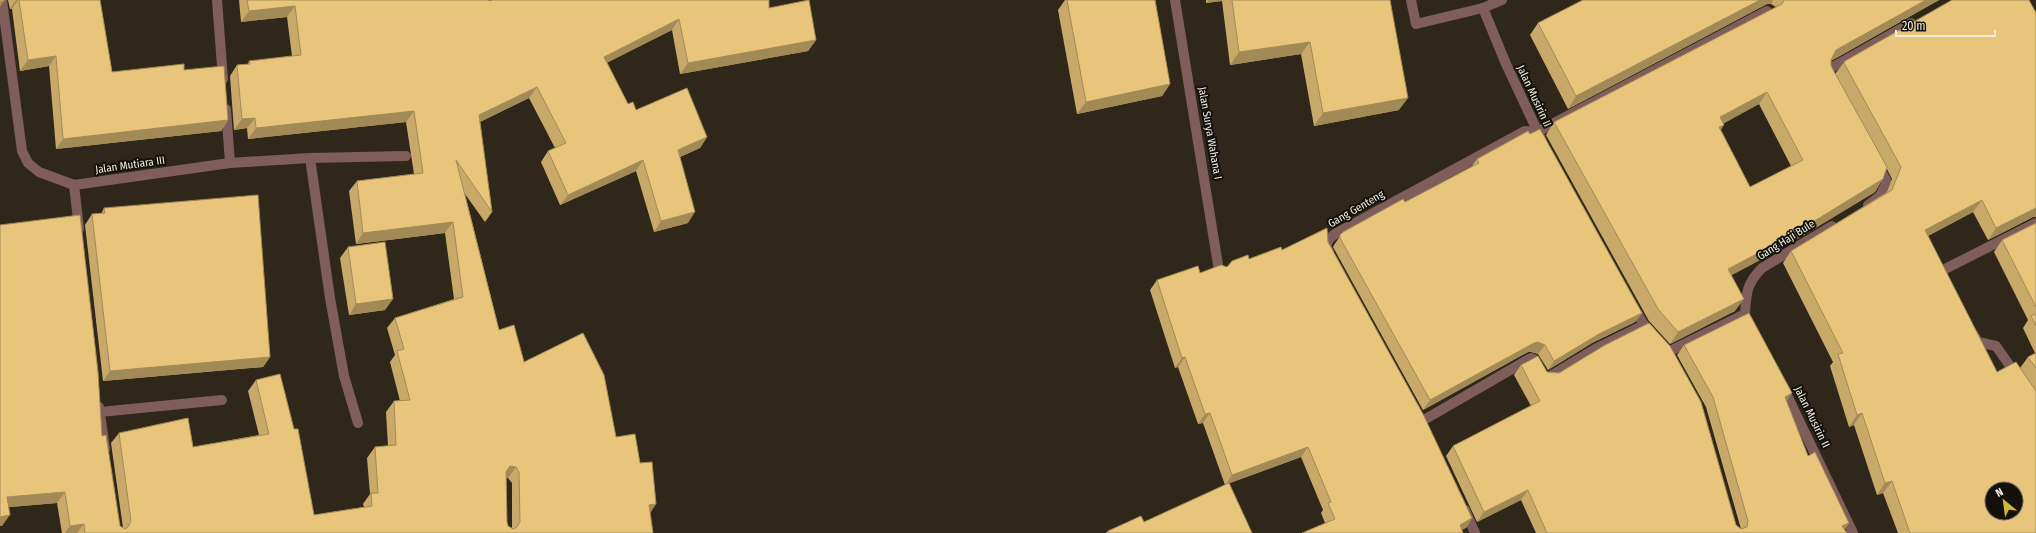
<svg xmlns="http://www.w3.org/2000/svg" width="2036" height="533" viewBox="0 0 2036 533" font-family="'Fira Sans Condensed',sans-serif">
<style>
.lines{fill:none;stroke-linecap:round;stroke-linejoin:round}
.service{stroke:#7f5d5b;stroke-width:10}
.minor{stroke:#7f5d5b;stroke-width:10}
.wall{fill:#c8a96a;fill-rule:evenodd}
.shaded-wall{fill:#a28a56}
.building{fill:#e8c57b;stroke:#a28a56;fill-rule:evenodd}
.labels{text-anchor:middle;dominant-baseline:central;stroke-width:4;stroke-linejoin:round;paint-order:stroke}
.street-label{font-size:11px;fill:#f0ece3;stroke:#14110b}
</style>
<rect width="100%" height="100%" fill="#2f281a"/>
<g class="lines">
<g class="service">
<path d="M1941,281L1940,278L1943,270L2036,223"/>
<path d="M1973,334L1978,342L1996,346L2017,376"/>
</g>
<g class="minor">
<path d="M2,0L22,151L28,163L39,172L74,185L230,163L310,158L406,156"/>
<path d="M217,0L223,79"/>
<path d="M1175,0L1219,271"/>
<path d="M1411,0L1416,24L1483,8L1502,0"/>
<path d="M1483,8L1506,64L1542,141"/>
<path d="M1830,79L1828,75L1831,68L1911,23"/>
<path d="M226,109L230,163"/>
<path d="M1537,132L1767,11"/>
<path d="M310,158L330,298L344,376L358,423"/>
<path d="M74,185L79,229"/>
<path d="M1868,205L1880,196L1887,182L1878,165"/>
<path d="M1329,252L1326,245L1330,238L1335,234L1525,131L1537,132"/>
<path d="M1633,306L1644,325L1653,335"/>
<path d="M1668,352L1745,314C1746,293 1747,283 1762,268L1832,226"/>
<path d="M1782,385L1853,533"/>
<path d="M99,407L105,449"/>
<path d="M100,412L222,400"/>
<path d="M1422,421L1531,358L1535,360L1544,377H1549L1595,349L1644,325"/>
<path d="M1465,510L1475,533"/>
</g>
</g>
<g class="wall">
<path d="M8,0H100L112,72L184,70L228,120L221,131L56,149L49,66L20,71L12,9H10Z"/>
<path d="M239,0H489V1L769,8L816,40L808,51L680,74L672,30L607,62L628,104L636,110L707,137L700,148L680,157L688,223L654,232L636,171L560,205L541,162L548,151L555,148L529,98L480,122L492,212L485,222L465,194L499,330L524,362L616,437L640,463L650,513L653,533H62L57,503L9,507L2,526L0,225L102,436L120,526L123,528L111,443L119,433L193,447L259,435L248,391L256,380L314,515L364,507L363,504L370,494L367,458L375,447L388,446L386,412L394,401H400L390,362L395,355L387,328L395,318L454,299L445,233L356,244L349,191L357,181L414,174L406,122L248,139L247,128L234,130L230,76L237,65L248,64L249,61L292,56L287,17L241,22ZM506,477L508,478L512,483V528L508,526L507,522Z"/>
<path d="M1065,0H1155L1170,84L1162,96L1077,114L1058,10Z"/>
<path d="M1206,0H1390L1399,110L1314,126L1301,54L1230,65L1222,1L1206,3Z"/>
<path d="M1583,0H1939L1831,61V66L1835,74L1845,61L2036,13V217H2033L1988,240L1973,212L1928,236L1997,372L2020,368L2028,357L2035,353L2023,328L2028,320L1994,252L2002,240L2036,223V533H1898L1883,493L1877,495L1854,425L1849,427L1830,366L1833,362L1783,263L1791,251L1887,192L1892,179L1887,169L1875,192L1777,251L1731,275L1735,311L1670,344L1649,321L1546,135L1554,122L1776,7L1771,4H1767L1568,109L1530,35L1538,23ZM1759,104L1791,166L1750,187L1721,130L1723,123Z"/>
<path d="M1477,159L1642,313L1635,322L1592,343L1548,370L1538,354L1531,352H1528L1423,410L1333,247L1334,245L1343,232L1405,202L1472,166Z"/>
<path d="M104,208L270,357L263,367L103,381L85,225L92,214H101Z"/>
<path d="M1328,242L1472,518L1466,528L1325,523L1321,513L1323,510L1301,457L1229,483L1252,533H1106L1108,531L1144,522L1225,485L1203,423L1198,424L1178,367L1175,368L1150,290L1157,280L1200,273L1227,267L1249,259L1282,250Z"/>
<path d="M348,247L385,310L349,315L340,258Z"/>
<path d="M1684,345L1786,401L1808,456L1849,523L1844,530L1847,533H1536L1521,500L1477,522L1446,456L1453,446L1531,406L1514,375L1521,365L1547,372L1741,529L1706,407L1677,355Z"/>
</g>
<g class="shaded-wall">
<path d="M16,0H18L12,9H10Z"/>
<path d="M1209,0H1222V1L1206,3Z"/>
<path d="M1760,0H1773L1771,4H1767L1568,109L1576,96Z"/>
<path d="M1926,0H1939L1828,62L1836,50Z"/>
<path d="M4,1L0,7V2Z"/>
<path d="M295,6L287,17L241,22L249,11Z"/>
<path d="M679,19L672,30L597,68L604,57Z"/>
<path d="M816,40L808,51L680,74L688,63Z"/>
<path d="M1310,42L1301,54L1230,65L1239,52Z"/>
<path d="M56,56L49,66L20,71L28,60Z"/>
<path d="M1170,84L1162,96L1077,114L1086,102Z"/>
<path d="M537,87L529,98L471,126L479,115Z"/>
<path d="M1767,92L1759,104L1712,130L1720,117Z"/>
<path d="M1408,98L1399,110L1314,126L1323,113Z"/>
<path d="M414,111L406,122L248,139L256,128Z"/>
<path d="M255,118L247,128L234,130L242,119Z"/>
<path d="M228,120L221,131L56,149L63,139Z"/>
<path d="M1724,125L1716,137L1719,127Z"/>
<path d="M707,137L700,148L670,161L678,150Z"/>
<path d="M643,160L636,171L560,205L568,195Z"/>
<path d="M1883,179L1875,192L1777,251L1719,282L1728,269Z"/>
<path d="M1982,200L1973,212L1916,242L1925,230Z"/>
<path d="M2036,208V217H2033L1988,240L1996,228Z"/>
<path d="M695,212L688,223L654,232L661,221Z"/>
<path d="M453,222L445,233L356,244L363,233Z"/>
<path d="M393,299L385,310L349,315L356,304Z"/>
<path d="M1744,299L1735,311L1670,344L1678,332Z"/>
<path d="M1642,313L1635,322L1592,343L1548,370L1554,361L1599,334Z"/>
<path d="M1538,342L1545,345L1538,354L1531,352H1528L1423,410L1430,400L1534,343Z"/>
<path d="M270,357L263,367L103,381L110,371Z"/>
<path d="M1185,357L1178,367L1175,368L1182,358Z"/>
<path d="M1792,393L1785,403V397Z"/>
<path d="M1210,413L1203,423L1198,424L1205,414Z"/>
<path d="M1862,413L1854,425L1849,427L1857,415Z"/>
<path d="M1308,447L1301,457L1225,485L1232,475Z"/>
<path d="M510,466L516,467L508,478L502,477Z"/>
<path d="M1892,481L1883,493L1877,495L1885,483Z"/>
<path d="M1528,490L1521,500L1477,522L1484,512Z"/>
<path d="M65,492L57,503L0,508L7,497Z"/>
<path d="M656,504L649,515V505Z"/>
<path d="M10,515L2,526H0V517Z"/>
<path d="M1472,518L1466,528L1456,533L1460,525Z"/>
<path d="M1849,523L1842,533V526Z"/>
<path d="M84,524L77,533H65L70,526Z"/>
</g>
<g class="building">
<path d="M0,0H4V1L0,2Z"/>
<path d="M19,0H100L112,72L184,64V70L224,66L228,120L63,139L56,56L28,60Z"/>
<path d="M247,0H489V1L492,0H769V8L809,0L816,40L688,63L679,19L604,57L628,104L633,102L636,110L687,88L707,137L678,150L695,212L661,221L643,160L568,195L548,151L566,143L537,87L479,115L492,212L456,160L499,330L514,325L524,362L583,333L604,375L616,437L635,434L640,463L652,462L656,504L649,505L653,533H85L84,524L70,526L65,492L7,497L10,515L0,517V225L80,215L98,372L102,436L106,435L120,526L125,529L128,527L131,521L119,433L188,418L193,447L269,434L256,380L280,374L294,429H298L314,515L372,506L371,493H378L375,447L396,445L394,401L410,400L397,351L404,349L395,318L463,297L453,222L363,233L357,181L423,173L414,111L256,128L255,118L242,119L237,65L250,64L249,61L301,55L295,6L249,11ZM510,466L516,467L519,472L520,522L517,527L513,529L508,526L507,522L506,472Z"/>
<path d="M1067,0H1155L1170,84L1086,102Z"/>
<path d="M1232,0H1390L1408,98L1323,113L1310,42L1239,52Z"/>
<path d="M1583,0H1760L1576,96L1538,23Z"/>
<path d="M1784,0H1926L1836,50L1831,60V66L1887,167L1883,179L1785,239L1728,269L1744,299L1678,332L1658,309L1554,122L1782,4ZM1767,92L1803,160L1750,187L1719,127L1724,125L1720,117Z"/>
<path d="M1952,0H2029L2036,13V208L1996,228L1982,200L1925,230L1997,372L2016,362L2036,391V533H1910L1892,481L1885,483L1862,413L1857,415L1838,354L1843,353L1791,251L1892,190L1901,167L1844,63L1845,61ZM1992,489H2016V513H1992Z"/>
<path d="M1540,129L1642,313L1599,334L1554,361L1545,345L1538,342L1534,343L1430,400L1340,238V235L1343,232L1403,199L1405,202L1479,163L1477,159L1528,131L1530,134Z"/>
<path d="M258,195L270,357L110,371L92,214L105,213L104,208Z"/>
<path d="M2036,223V307L2002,240Z"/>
<path d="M1327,228L1328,242L1423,414L1472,518L1460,525L1463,533H1302L1335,519L1328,503L1331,502L1308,447L1232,475L1210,413L1205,414L1185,357L1182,358L1157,280L1198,266L1200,273L1221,265L1227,267L1232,261L1248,255L1249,259L1281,247L1282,250Z"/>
<path d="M385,242L393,299L356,304L348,247Z"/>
<path d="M1749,313L1792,393L1785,397L1808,456L1815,452L1849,523L1842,526L1847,533H1547L1528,490L1484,512L1453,446L1540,401L1521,365L1538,356L1547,372L1559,373L1605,345L1649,323L1670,346L1701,402L1736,525L1741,529L1747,527L1748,521L1713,397L1684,345Z"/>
<path d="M2036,314V326L2031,316Z"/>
<path d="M2036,353V368L2028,357Z"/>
<path d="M1229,483L1252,533H1109L1108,531L1141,516L1144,522Z"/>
</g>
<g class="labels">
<g class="street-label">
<text transform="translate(1534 96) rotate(65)">Jalan Musirin II</text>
<text transform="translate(1210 133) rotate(80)">Jalan Surya Wahana I</text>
<text transform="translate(130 165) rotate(-8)">Jalan Mutiara III</text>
<text transform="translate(1356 209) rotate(-30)">Gang Genteng</text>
<text transform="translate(1786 240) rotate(-32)">Gang Haji Bule</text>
<text transform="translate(1812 417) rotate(64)">Jalan Musirin II</text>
</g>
</g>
<g transform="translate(2004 501) rotate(331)"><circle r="19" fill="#14110b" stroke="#6c6961"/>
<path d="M0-3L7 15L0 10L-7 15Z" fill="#d4b635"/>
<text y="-6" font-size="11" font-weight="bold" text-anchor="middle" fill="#f0ece3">N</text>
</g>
<path d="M1896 30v6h99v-6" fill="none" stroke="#f0ece3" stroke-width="2"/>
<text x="1902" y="30" font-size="12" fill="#f0ece3" stroke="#14110b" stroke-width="3" paint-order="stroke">20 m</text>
</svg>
